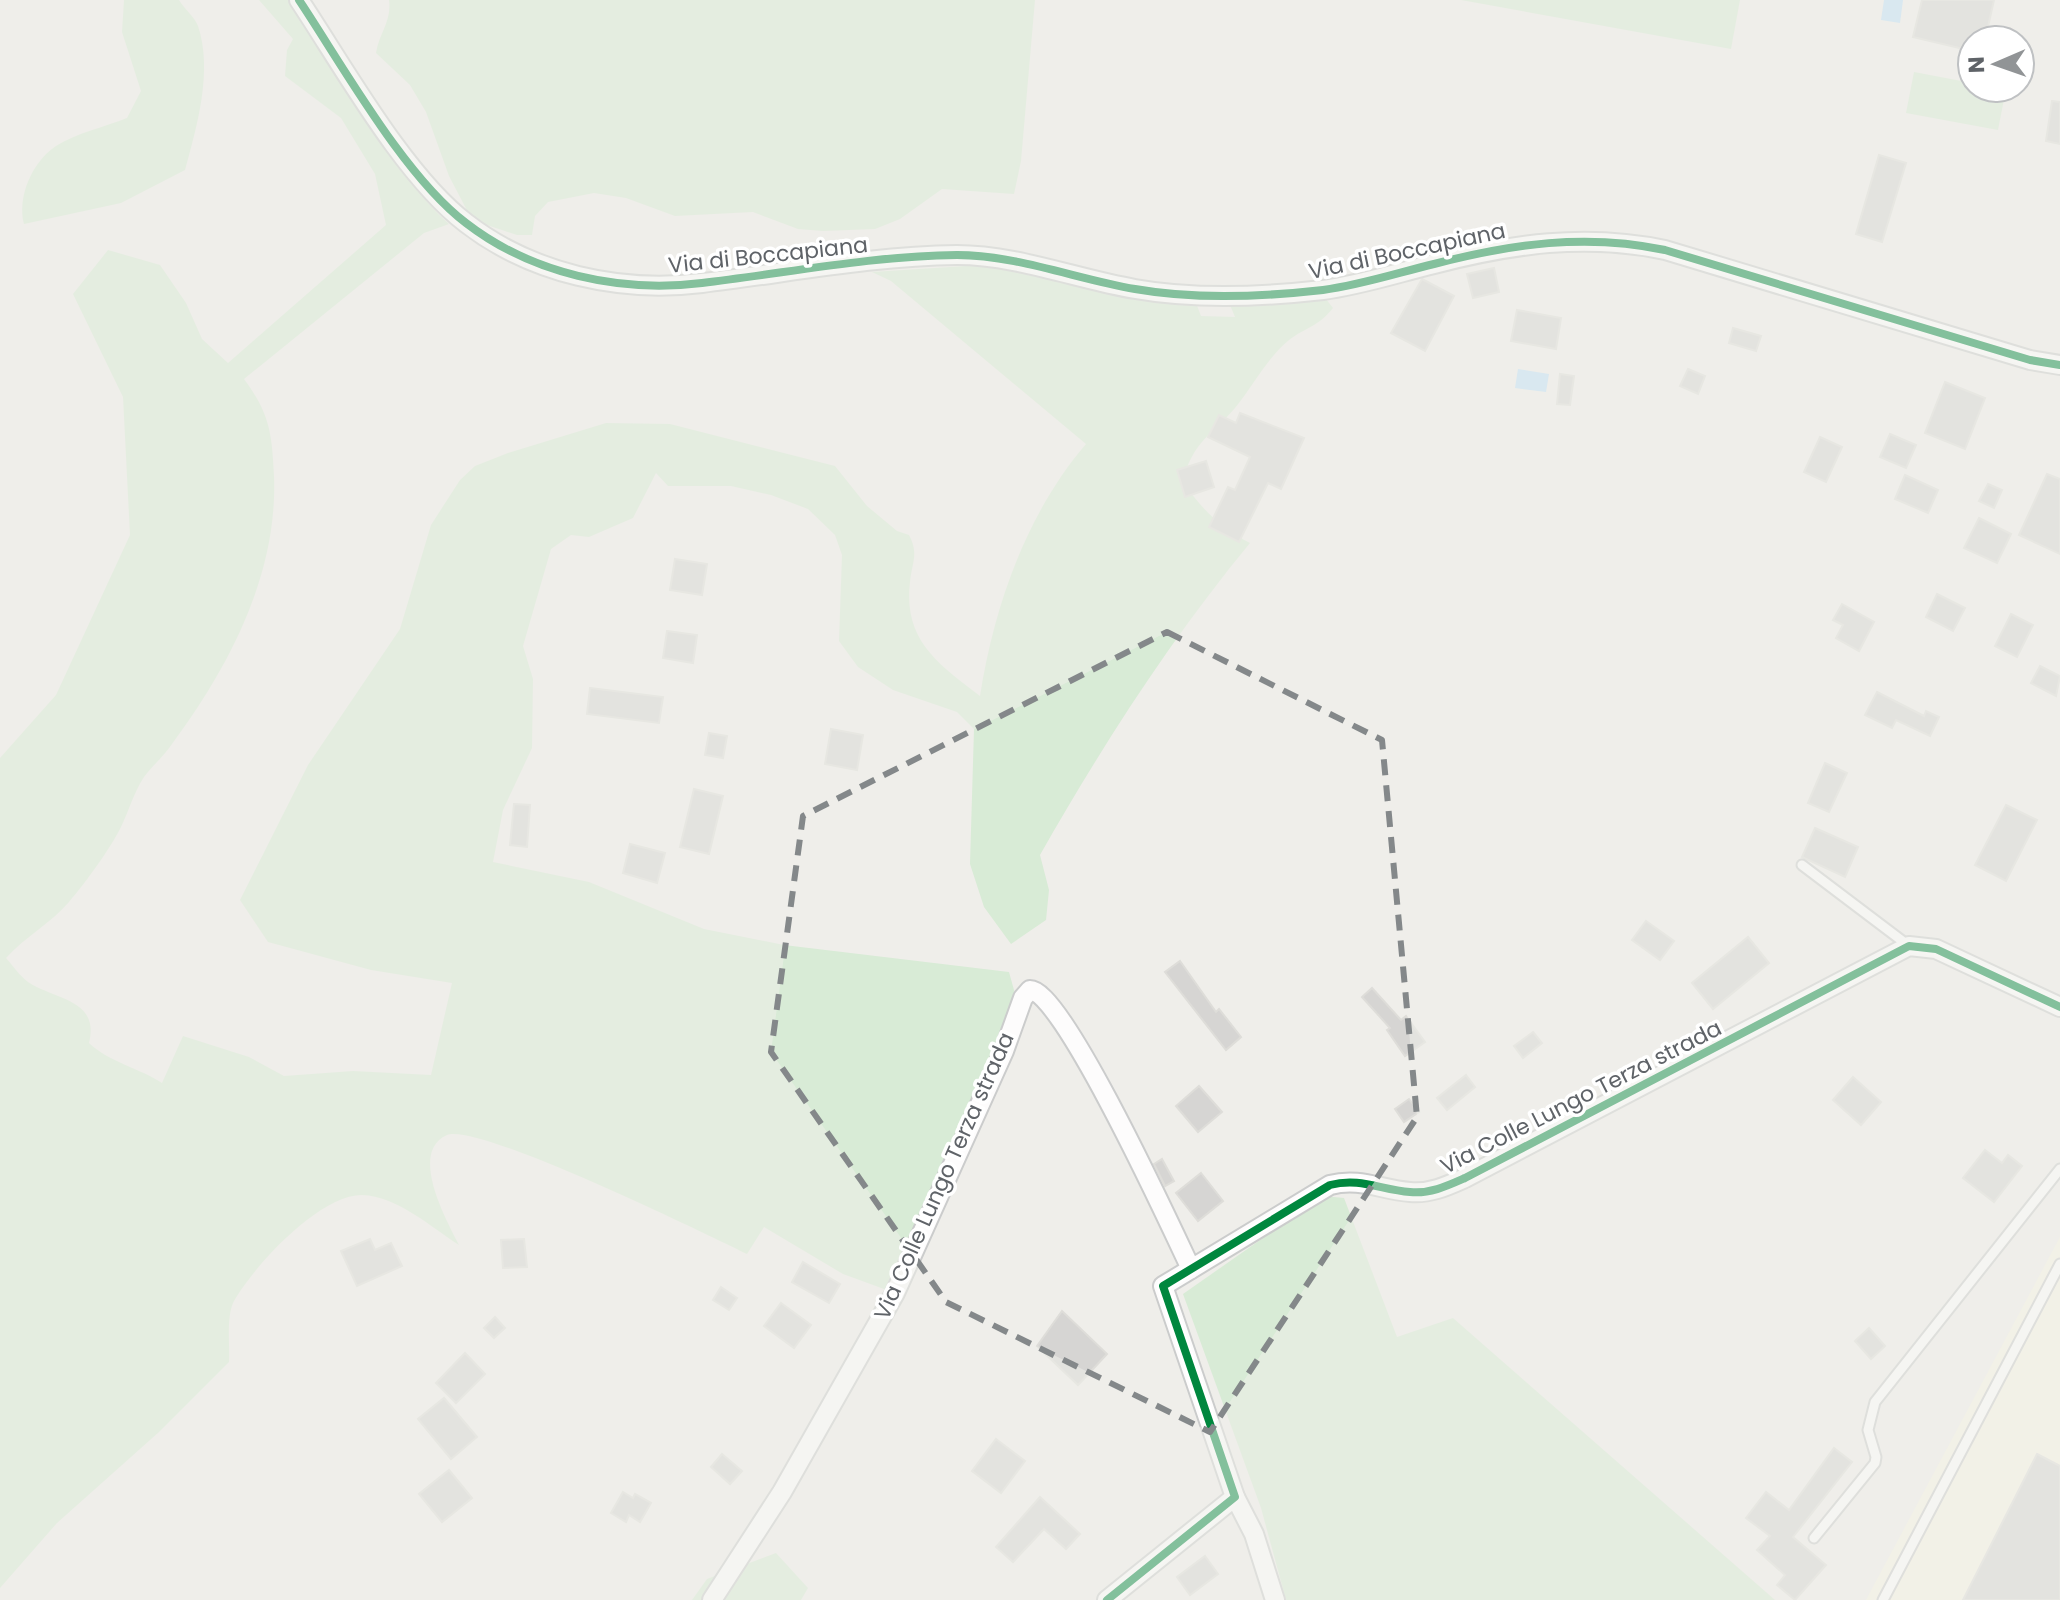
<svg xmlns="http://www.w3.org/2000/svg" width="2060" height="1600" viewBox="0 0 2060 1600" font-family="Poppins,sans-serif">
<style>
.commercial{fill:#f7f3e4}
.green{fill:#d8ebd6}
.water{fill:#bfe0f9}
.building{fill:#d6d5d3;stroke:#deddd9;stroke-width:2}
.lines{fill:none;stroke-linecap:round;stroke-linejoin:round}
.service-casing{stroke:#cbcccc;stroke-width:13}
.minor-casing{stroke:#cbcccc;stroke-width:22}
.service{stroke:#fdfcfc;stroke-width:9}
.minor{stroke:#fdfcfc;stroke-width:18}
.cycleway-casing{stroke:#fff;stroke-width:13}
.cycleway{stroke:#00873e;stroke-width:8}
.marked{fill:none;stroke:#84888a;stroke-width:6;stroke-dasharray:16 10;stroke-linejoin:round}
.labels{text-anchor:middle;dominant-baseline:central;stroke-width:7;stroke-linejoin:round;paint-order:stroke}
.street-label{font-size:22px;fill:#5f6368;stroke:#fff}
</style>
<rect width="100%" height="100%" fill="#efeeea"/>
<path class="commercial" d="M2060,1237V1600H1866Z"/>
<g class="green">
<path d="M124,0H179C184,9 195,17 198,26C213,71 197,126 185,170L121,203L24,224C17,197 32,162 56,146C76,133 105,127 127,118L141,91L122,32Z"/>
<path d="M259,0H288C305,28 328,52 346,79C378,128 405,185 449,224L424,233L244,379C270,414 272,434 274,476C278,574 229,667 172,744C164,756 153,765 144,777C134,792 129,810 121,827C110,849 86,882 69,902C50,924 26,936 6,958C13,966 20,976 28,982C55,1000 100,999 89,1043C109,1062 139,1068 162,1083L183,1036L249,1057L284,1076L353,1071L431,1075L452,983L371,970L268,942L240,900L308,765L400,629L431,525L460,480L475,466L508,453L606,423L670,424L835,466L867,506L897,531L909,535C919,554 912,562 910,582C903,640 938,664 980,696C994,607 1026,514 1086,444L891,281L872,272L981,265L1152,301L1196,303L1201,316L1235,317L1230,305L1326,299L1333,308C1318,327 1306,327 1289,340C1267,358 1253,386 1235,408C1209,438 1196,438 1182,481C1201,508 1219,527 1250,543C1170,640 1102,746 1040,855L1049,890L1046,920L1011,944L984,907L970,864L974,729L957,712L893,690L858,667L839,641L842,555L835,535L808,509L771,495L731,486H668L656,473L633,518L589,537L571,535L551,549L523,646L533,679L532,748L503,810L493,862L589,882L704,929L784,945L1009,972L1019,1008L895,1293L843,1274L764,1227L747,1254C706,1234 477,1122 447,1135C408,1152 447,1221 459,1245C431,1227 397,1196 362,1195C319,1195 254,1266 234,1301C226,1316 230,1345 229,1362L159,1432L57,1523L0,1588V758L56,695L130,535L123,397L73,294L108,250L160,265L186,303L202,339L228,363L386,225L375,174L341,118L285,76L287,50L293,39Z"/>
<path d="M389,0H1035L1021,161L1014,194L942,189L900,219L875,229L823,231L798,229L753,212L675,216L626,198L594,193L548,202L535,216L532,235H517L472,220L449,176L426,112L410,85L376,53C379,33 392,21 389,0Z"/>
<path d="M1461,0H1740L1731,49Z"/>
<path d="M1914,72L1972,83V88L2006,89L1998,130L1906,113Z"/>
<path d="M1323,1196L1344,1198L1397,1337L1453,1318L1775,1600H1286L1261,1508L1183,1294Z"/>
<path d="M776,1553L808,1588L801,1600H692L707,1579Z"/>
</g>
<g class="water">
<path d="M1884,0H1903L1900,23L1881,20Z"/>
<path d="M1518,369L1549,374L1546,392L1515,388Z"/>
</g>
<g class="building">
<path d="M1922,0H1994L1985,40H1972V51L1913,37Z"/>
<path d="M2052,101L2060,102V144L2046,141Z"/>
<path d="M1879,155L1906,163L1882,242L1856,234Z"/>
<path d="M1494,268L1499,292L1473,298L1467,274Z"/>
<path d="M1422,279L1454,296L1425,351L1391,333Z"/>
<path d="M1517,310L1561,318L1556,349L1511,341Z"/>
<path d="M1733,328L1761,336L1756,351L1729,343Z"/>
<path d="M1688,369L1705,376L1698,394L1680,386Z"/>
<path d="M1560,374L1574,376L1570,405L1557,404Z"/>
<path d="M1945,382L1985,398L1965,449L1925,433Z"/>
<path d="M1240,413L1304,438L1281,489L1268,483L1239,542L1209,527L1228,487L1235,490L1250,457L1208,437L1219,415L1236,423Z"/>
<path d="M1890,434L1916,445L1906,468L1880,457Z"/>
<path d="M1820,437L1842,447L1826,482L1804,472Z"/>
<path d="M1206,461L1214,487L1185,497L1177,470Z"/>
<path d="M2047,474L2060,479V554L2019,535Z"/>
<path d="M1905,475L1938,490L1928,513L1895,499Z"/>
<path d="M1988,484L2002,490L1994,508L1979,501Z"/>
<path d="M1979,518L2011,534L1997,563L1964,548Z"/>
<path d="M675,559L707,564L702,595L670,590Z"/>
<path d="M1937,594L1965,608L1953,631L1926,617Z"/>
<path d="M1842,604L1874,622L1859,651L1836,638L1843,625L1833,620Z"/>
<path d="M2011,614L2033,625L2017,657L1995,646Z"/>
<path d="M667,631L697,635L693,663L663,658Z"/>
<path d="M2040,666L2060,676L2056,696L2031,683Z"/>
<path d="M590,688L663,697L659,723L587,714Z"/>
<path d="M1877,692L1924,716L1926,711L1939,717L1930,736L1896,720L1892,728L1865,715Z"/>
<path d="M831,729L863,735L857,770L825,764Z"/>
<path d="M709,733L727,736L723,758L705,755Z"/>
<path d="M1825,763L1847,773L1829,812L1808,803Z"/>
<path d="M694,789L723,796L709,854L680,847Z"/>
<path d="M514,804L530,805L527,847L510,845Z"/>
<path d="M2006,805L2037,820L2006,881L1975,865Z"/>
<path d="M1815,828L1858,847L1845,877L1802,857Z"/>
<path d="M630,844L665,853L657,883L623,873Z"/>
<path d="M1646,921L1674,941L1660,960L1632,940Z"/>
<path d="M1748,937L1769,963L1713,1009L1692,983Z"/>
<path d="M1180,961L1216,1012L1219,1009L1241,1037L1226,1050L1165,972Z"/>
<path d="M1372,988L1401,1020L1406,1016L1425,1042L1405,1056L1387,1030L1390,1028L1362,997Z"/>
<path d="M1533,1032L1542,1043L1523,1058L1514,1046Z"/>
<path d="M1466,1075L1475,1087L1447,1110L1437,1098Z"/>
<path d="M1853,1077L1881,1102L1861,1125L1833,1100Z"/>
<path d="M1199,1086L1222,1112L1198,1132L1176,1106Z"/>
<path d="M1409,1099L1419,1112L1404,1122L1395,1109Z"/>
<path d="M1985,1150L2002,1163L2008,1155L2022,1166L1994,1202L1963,1178Z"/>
<path d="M1162,1159L1174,1181L1165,1186L1154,1164Z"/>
<path d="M1201,1173L1223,1201L1198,1221L1176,1193Z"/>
<path d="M370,1239L375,1250L391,1243L402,1266L357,1286L341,1251Z"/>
<path d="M524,1239L527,1267L503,1268L501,1240Z"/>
<path d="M803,1262L840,1284L829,1303L792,1282Z"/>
<path d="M721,1287L737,1298L729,1310L713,1300Z"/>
<path d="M781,1303L811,1325L794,1348L764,1326Z"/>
<path d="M1062,1311L1107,1354L1078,1385L1037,1346Z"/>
<path d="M495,1317L505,1328L494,1338L484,1328Z"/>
<path d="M1869,1328L1885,1346L1871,1359L1855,1341Z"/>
<path d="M465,1353L485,1374L456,1403L436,1383Z"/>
<path d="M444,1398L477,1437L451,1459L418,1419Z"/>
<path d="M996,1439L1025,1461L1001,1493L972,1471Z"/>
<path d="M1834,1448L1852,1462L1793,1537L1826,1565L1795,1600L1777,1585L1785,1575L1757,1550L1770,1536L1746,1518L1766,1492L1789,1510Z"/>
<path d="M722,1454L742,1471L730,1484L711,1467Z"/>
<path d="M2037,1454L2060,1466V1600H1963Z"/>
<path d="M449,1470L472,1498L442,1522L419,1494Z"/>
<path d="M623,1492L633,1498L635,1494L651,1503L640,1522L629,1515L626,1522L611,1513Z"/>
<path d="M1040,1497L1080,1534L1066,1549L1044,1529L1013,1562L996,1547Z"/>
<path d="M1205,1556L1218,1574L1190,1595L1177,1577Z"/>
</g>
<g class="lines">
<defs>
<g id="service">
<path d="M1802,865L1909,946"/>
<path d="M1814,1538L1875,1463L1876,1457L1868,1430L1875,1402L2060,1169"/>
<path d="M1883,1600L2060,1264"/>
</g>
<g id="minor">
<path d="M299,0C343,66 404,176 466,223C532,274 620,293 702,283C787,273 871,256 957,255C1016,255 1077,279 1135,289C1197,300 1261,297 1323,290C1361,285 1397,273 1434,264C1511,244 1586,233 1665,250L2030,360L2060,365"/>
<path d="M1235,1497L1254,1534L1275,1600"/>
<path d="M712,1600L782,1492L895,1293L1004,1051L1023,998L1030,990C1062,989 1173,1231 1191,1269"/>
<path d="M1107,1600L1235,1497L1163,1286L1330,1185C1360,1177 1381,1190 1410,1192C1430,1194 1447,1186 1465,1178L1909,946L1936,949L2060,1007"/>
</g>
</defs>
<use href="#service" class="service-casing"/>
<use href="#minor" class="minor-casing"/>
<use href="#service" class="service"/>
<use href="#minor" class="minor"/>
<defs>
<g id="cycleway">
<path d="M299,0C343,66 404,176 466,223C532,274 620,293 702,283C787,273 871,256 957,255C1016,255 1077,279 1135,289C1197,300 1261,297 1323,290C1361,285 1397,273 1434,264C1511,244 1586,233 1665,250L2030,360L2060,365"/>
<path d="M1107,1600L1235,1497L1163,1286L1330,1185C1360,1177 1381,1190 1410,1192C1430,1194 1447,1186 1465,1178L1909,946L1936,949L2060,1007"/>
</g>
</defs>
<use href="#cycleway" class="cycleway-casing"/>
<use href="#cycleway" class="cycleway"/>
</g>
<path d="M0 0H2060V1600H0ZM1167,632L1382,740L1417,1117L1210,1432L946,1302L771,1052L803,816Z" fill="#efeeea" fill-opacity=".55" fill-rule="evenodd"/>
<path class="marked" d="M1167,632L1382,740L1417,1117L1210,1432L946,1302L771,1052L803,816Z"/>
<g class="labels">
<g class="street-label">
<text transform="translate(1407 251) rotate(-12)">Via di Boccapiana</text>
<text transform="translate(768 255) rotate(-6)">Via di Boccapiana</text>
<text transform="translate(1581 1097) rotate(-27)">Via Colle Lungo Terza strada</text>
<text transform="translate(944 1176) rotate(-66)">Via Colle Lungo Terza strada</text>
</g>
</g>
<g transform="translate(1996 64) rotate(268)"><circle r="38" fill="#ffffff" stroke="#bfc1c3" stroke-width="2"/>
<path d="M0-6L14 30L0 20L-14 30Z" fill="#919496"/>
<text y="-12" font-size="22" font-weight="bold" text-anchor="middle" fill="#5f6368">N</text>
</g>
</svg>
